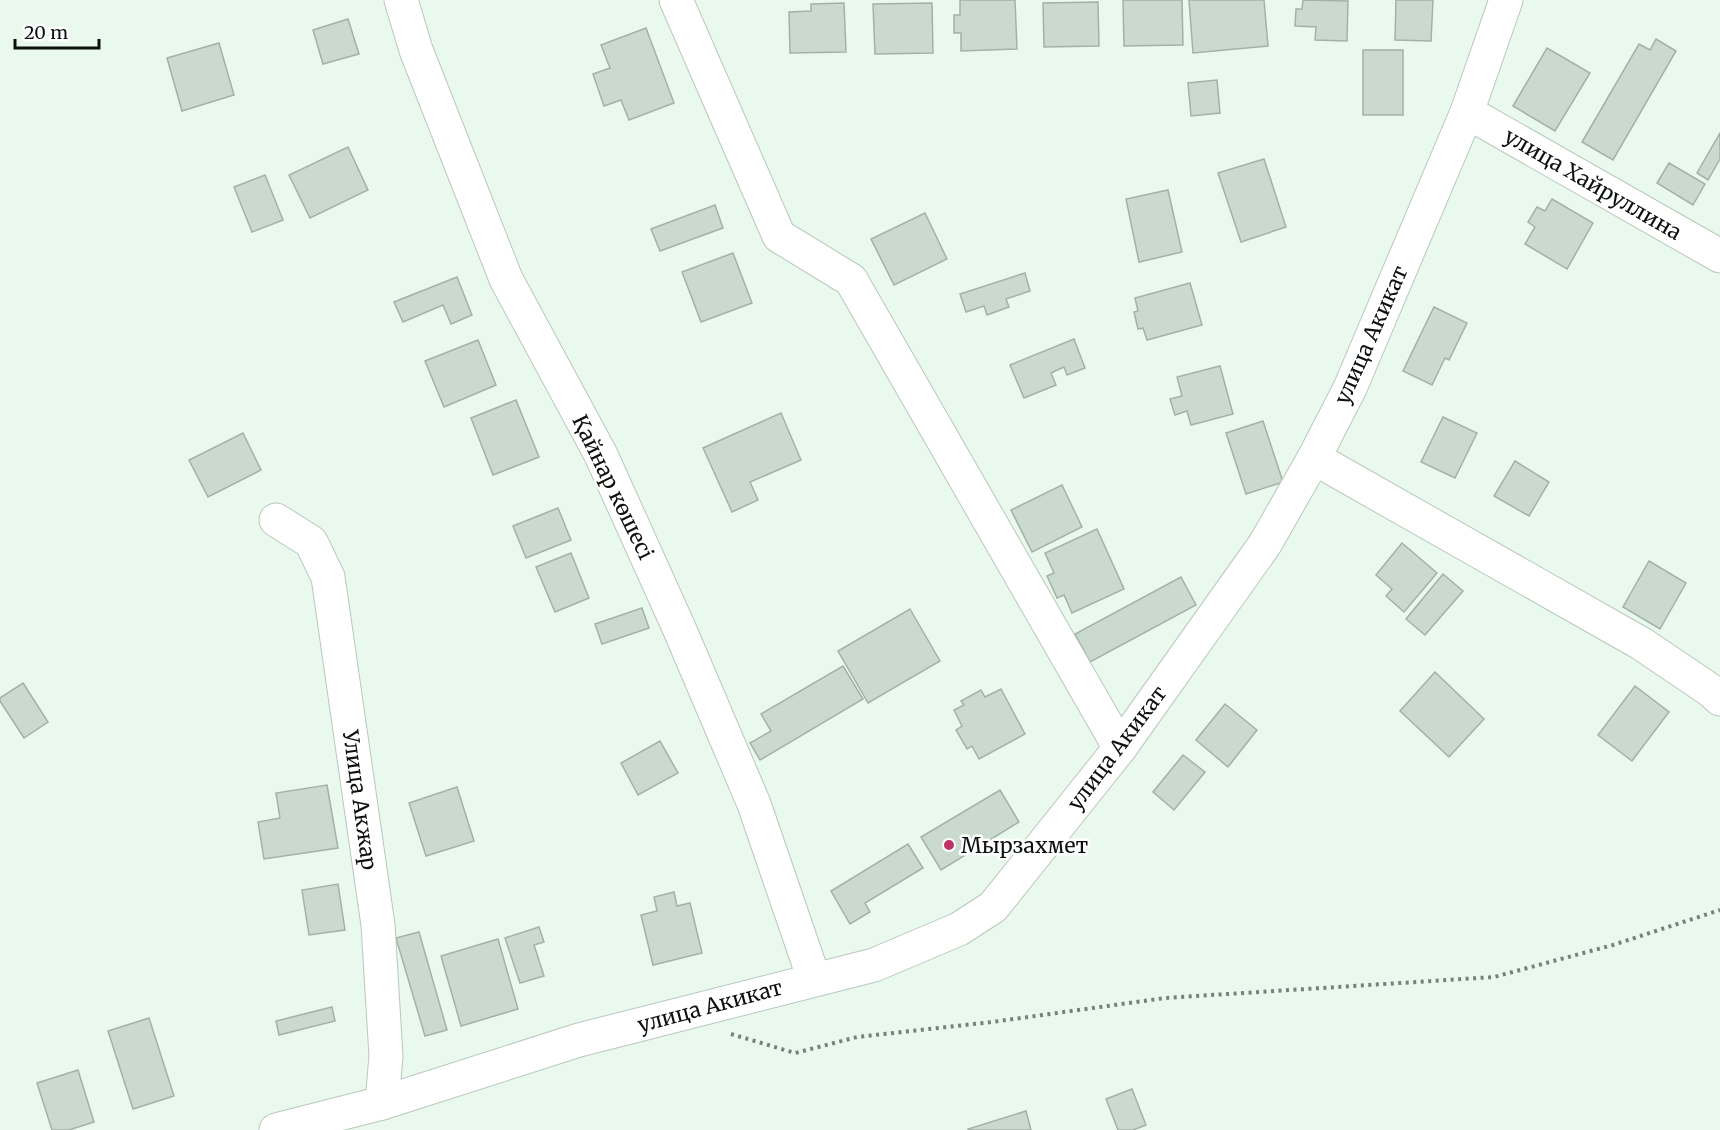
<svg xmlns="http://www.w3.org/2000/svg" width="1720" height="1130" viewBox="0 0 1720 1130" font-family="Merriweather,serif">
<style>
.building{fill:#cbdacf;stroke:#a3b2a7;stroke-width:1.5}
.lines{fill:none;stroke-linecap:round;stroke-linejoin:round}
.minor-casing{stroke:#b9c8bc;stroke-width:35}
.path{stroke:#778179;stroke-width:4;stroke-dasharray:3 4.5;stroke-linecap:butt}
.minor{stroke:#fff;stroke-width:33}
.poi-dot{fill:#be3268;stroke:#fff;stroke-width:2}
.labels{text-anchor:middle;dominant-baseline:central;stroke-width:5;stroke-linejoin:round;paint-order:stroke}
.street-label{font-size:21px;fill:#0c110d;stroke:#fff}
.poi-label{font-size:21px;fill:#0c110d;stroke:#fff;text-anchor:start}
</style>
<rect width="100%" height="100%" fill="#eaf9ed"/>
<g class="building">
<path d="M960,0H1015L1017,49L961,51V33H954V15H960Z"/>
<path d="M1123,0H1182L1183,45L1124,46Z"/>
<path d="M1189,0H1264L1268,46L1193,53Z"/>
<path d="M1303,0L1348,1L1347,41L1315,40L1316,27L1295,26L1296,9H1302Z"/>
<path d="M1396,0H1433L1431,41L1395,40Z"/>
<path d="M1098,2L1099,46L1044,47L1043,3Z"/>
<path d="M844,3L846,52L790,53L789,12L811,11V4Z"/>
<path d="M932,3L933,53L875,54L873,4Z"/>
<path d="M348,19L359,54L323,64L313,30Z"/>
<path d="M646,28L674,103L629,120L621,100L604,106L593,74L610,68L601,45Z"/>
<path d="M1656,39L1676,51L1613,160L1582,142L1639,44L1650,50Z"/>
<path d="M219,43L234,95L182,111L167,58Z"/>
<path d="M1547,48L1590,73L1555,131L1513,106Z"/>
<rect x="1363" y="50" width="40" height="65"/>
<path d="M1217,80L1220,113L1191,116L1188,83Z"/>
<path d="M1720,133V159L1708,180L1697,173Z"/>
<path d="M348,147L368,190L310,218L289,175Z"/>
<path d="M1264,159L1286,227L1241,242L1218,173Z"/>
<path d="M1669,163L1705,184L1693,205L1657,183Z"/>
<path d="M265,175L283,220L252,232L234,187Z"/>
<path d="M1168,190L1182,252L1139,262L1126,199Z"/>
<path d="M1552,199L1593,223L1567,269L1525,244L1535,227L1528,222L1537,207L1545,211Z"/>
<path d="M715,205L723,228L660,251L651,229Z"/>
<path d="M925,213L947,259L894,285L871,239Z"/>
<path d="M733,253L752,303L701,322L682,272Z"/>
<path d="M1025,273L1030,291L1006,299L1009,307L987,315L984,306L966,312L960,294Z"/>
<path d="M457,277L472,315L451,324L443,305L403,322L394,302Z"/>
<path d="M1190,283L1202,325L1147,340L1143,328L1138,329L1134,312L1138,311L1135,298Z"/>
<path d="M1434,307L1467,323L1449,360L1445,358L1432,385L1403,371Z"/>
<path d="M1074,339L1085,368L1067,375L1064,367L1051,373L1056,385L1024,398L1010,365Z"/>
<path d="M478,340L496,385L444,407L425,361Z"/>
<path d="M1220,366L1233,414L1191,425L1187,411L1175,415L1170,399L1182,396L1177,377Z"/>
<path d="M516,400L539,457L493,475L471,418Z"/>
<path d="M781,413L801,460L750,482L758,500L732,512L703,448Z"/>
<path d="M1443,417L1477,433L1455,478L1421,462Z"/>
<path d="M1263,421L1283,482L1246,494L1226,433Z"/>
<path d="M243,433L261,470L208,497L189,460Z"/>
<path d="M1515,461L1549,482L1529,516L1494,496Z"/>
<path d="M1062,485L1082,527L1032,552L1011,510Z"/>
<path d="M558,508L571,540L526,558L513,526Z"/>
<path d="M1097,529L1124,589L1072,613L1064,595L1057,598L1047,576L1054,573L1045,553Z"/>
<path d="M1402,543L1437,573L1404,612L1386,596L1392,589L1376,575Z"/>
<path d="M571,553L589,598L555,612L536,567Z"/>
<path d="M1649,561L1686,583L1660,629L1623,607Z"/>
<path d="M1443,574L1463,591L1425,635L1406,619Z"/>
<path d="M1181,577L1196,605L1090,662L1075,634Z"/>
<path d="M642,608L649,628L602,644L595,624Z"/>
<path d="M910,609L940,661L868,703L838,651Z"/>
<path d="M843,666L863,699L760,760L750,743L771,731L761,714Z"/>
<path d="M1435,672L1484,719L1449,757L1400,711Z"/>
<path d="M23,683L48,722L24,738L0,701V698Z"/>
<path d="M1635,686L1669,712L1632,761L1598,735Z"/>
<path d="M1001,689L1025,734L979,759L972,746L967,749L956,730L962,726L954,710L964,705L961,701L981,690L985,697Z"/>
<path d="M1225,704L1257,730L1228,767L1196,740Z"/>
<path d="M660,741L678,773L638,795L621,763Z"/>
<path d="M1183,755L1205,772L1174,810L1153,792Z"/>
<path d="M327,785L338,848L264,859L258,822L280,818L276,793Z"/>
<path d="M457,787L474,841L426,856L409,803Z"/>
<path d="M1000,790L1019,822L941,870L921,837Z"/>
<path d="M908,844L923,868L865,903L870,912L850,924L831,891Z"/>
<path d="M338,884L345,930L309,935L302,890Z"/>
<path d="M674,892L677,906L690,903L702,953L653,965L641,915L657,911L654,897Z"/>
<path d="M539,927L544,942L534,945L544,976L520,983L505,938Z"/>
<path d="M419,932L447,1030L425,1036L396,938Z"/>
<path d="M498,939L518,1009L461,1026L441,956Z"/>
<path d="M332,1007L335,1021L279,1035L276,1021Z"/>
<path d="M149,1018L174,1096L133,1109L108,1031Z"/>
<path d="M78,1070L94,1122L69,1130H52L37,1083Z"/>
<path d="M1132,1089L1146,1125L1133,1130H1118L1106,1099Z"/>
<path d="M1026,1111L1031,1130H969L968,1129Z"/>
</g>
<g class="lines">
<defs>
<g id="minor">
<path d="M401,0L416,50L506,279L601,455L679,628L754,804L814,979"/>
<path d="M676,0L779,236L851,280L1120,748"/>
<path d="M1467,112L1720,256"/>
<path d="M1314,458L1642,644L1710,690L1720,699"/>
<path d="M276,520L311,542L328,577L378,925L386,1056L382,1103"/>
<path d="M276,1130L382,1103L579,1040L874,965L959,929L993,907L1120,748L1265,544L1314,458L1350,388L1467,112L1506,0"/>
</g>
</defs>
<use href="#minor" class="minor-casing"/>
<path class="path" d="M731,1034L795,1053L857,1037L992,1022L1165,998L1494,977L1613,945L1720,910"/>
<use href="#minor" class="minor"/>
</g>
<circle class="poi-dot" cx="949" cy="845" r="6"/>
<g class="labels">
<g class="street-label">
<text transform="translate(1593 184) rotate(30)">улица Хайруллина</text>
<text transform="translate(1371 335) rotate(-66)">улица Акикат</text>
<text transform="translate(613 487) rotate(64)">Қайнар көшесі</text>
<text transform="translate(1117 748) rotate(-53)">улица Акикат</text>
<text transform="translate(360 800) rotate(82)">Улица Акжар</text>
<text transform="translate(710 1006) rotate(-15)">улица Акикат</text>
</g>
<g class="poi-label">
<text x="961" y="845">Мырзахмет</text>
</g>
</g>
<path d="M15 39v9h84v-9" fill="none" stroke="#0c110d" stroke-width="3"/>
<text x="24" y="39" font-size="18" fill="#0c110d" stroke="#ffffff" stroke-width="4.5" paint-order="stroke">20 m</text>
</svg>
